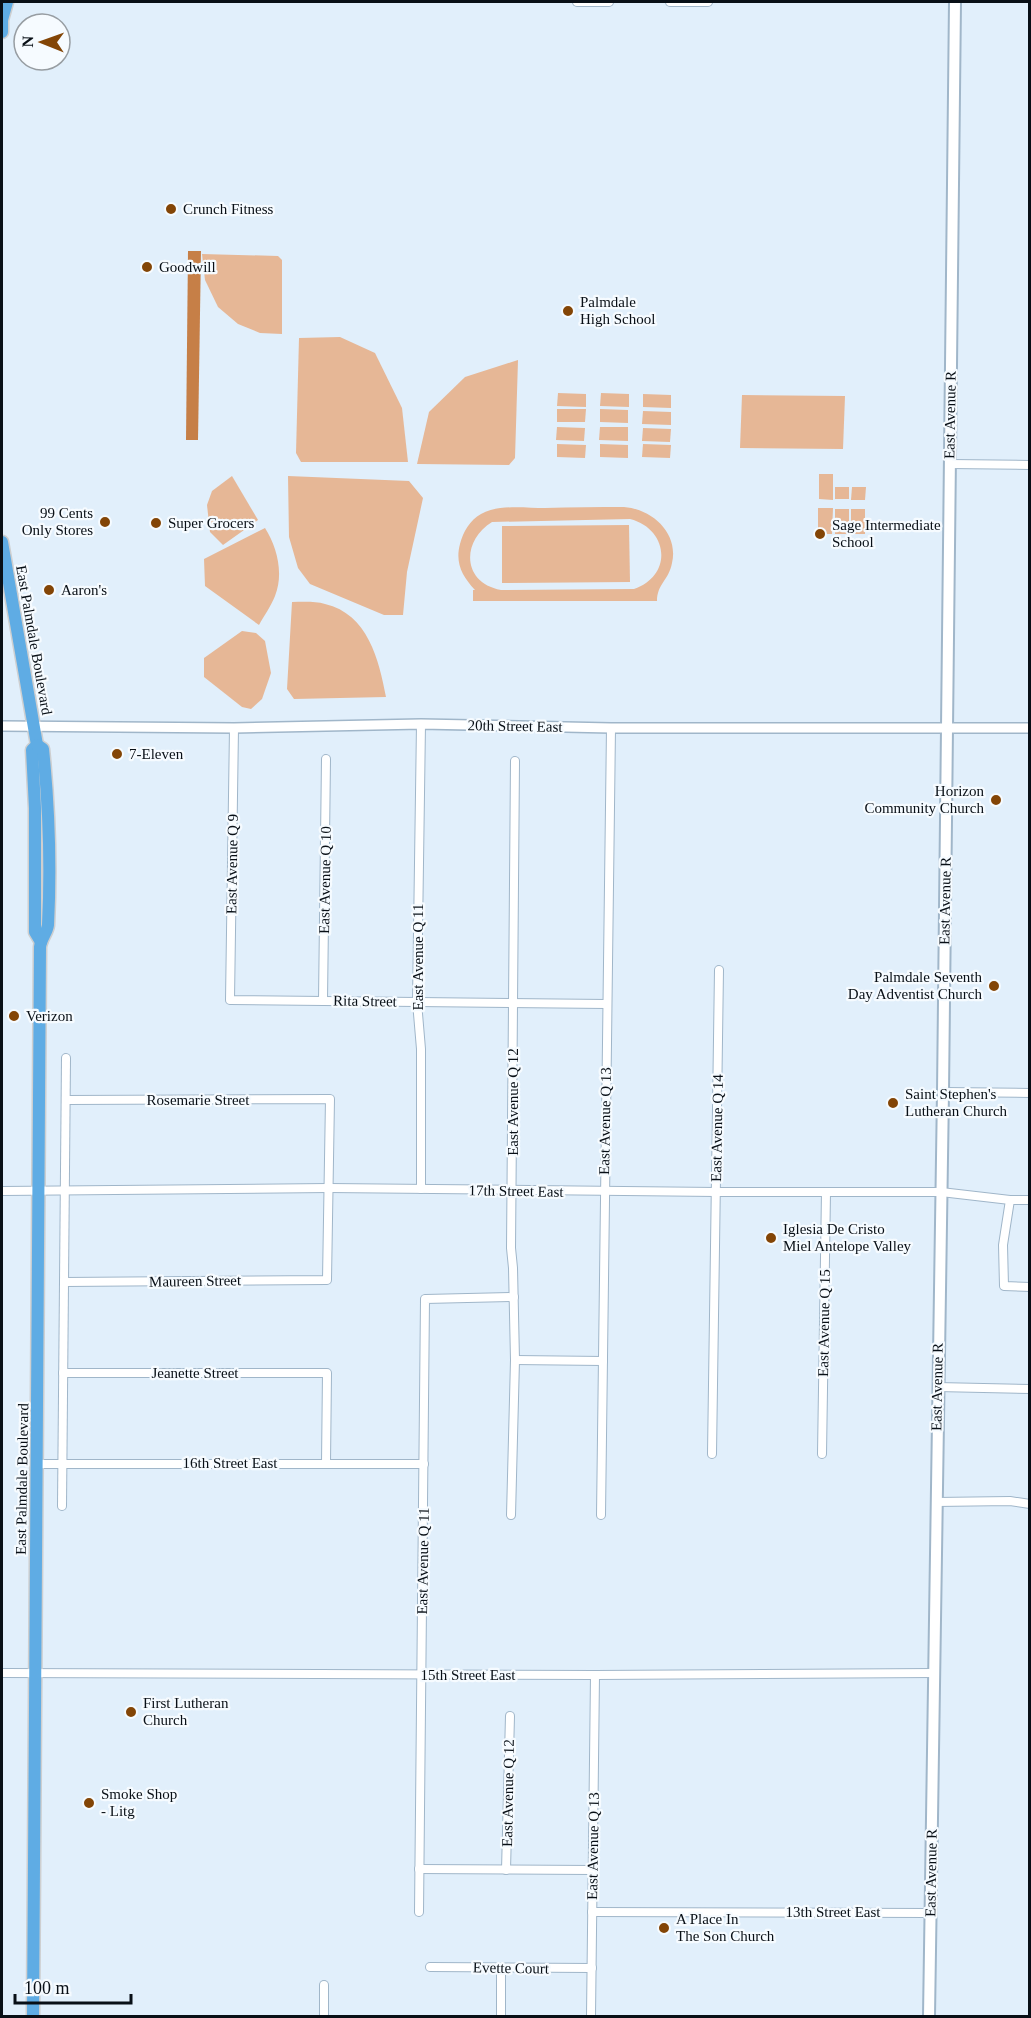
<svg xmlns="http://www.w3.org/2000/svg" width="1031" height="2018" viewBox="0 0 1031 2018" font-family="'Times New Roman',serif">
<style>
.green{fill:#e6b796;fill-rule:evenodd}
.water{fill:#c67f47}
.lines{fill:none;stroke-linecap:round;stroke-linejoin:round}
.minor-casing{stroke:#a0b6c9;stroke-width:10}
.tertiary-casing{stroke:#a0b6c9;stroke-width:12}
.secondary-casing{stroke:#a0b6c9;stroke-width:14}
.trunk-casing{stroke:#cecfd0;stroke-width:15}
.minor{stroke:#fff;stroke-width:8}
.tertiary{stroke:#fff;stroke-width:9}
.secondary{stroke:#fff;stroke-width:10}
.trunk{stroke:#5face4;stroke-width:12}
.poi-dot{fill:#834506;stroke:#f6fbff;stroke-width:2}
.labels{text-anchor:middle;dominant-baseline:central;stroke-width:4.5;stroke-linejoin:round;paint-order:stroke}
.poi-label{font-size:15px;fill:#080f16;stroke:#f6fbff;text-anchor:start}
.street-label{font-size:15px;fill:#080f16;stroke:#f6fbff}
</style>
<rect width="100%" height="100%" fill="#e1effb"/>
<g class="green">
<path d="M202,254L278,256L282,260V334L260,333L238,324L218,307L205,280Z"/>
<path d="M340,337L375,353L402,408L408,462H301L296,453L299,338Z"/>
<path d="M518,360L515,458L509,465L417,464L429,412L465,377Z"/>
<path d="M558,393L586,394V407L557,406Z"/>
<path d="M601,393L629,394V407L600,406Z"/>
<path d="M643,394L671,395V408L643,407Z"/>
<path d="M742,395L845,396L843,449L740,448Z"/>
<path d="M557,409H586L585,422H557Z"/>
<path d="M600,409L628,410V423L600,422Z"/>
<path d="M643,411L671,412V425L642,424Z"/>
<path d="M557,427L585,428L584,441L556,440Z"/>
<path d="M600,427H628V441L599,440Z"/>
<path d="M643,428L671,429L670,442L642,441Z"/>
<path d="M557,444L586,445L585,458L557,457Z"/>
<path d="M600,444L628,445V458L600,457Z"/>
<path d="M643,444L671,445L670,458L642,457Z"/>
<path d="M819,474H833V500L819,499Z"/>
<path d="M232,476L258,520L223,545L210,532L207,505L212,491Z"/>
<path d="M288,476L409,481L423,498L407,572L403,615H384L310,584L298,568L289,537Z"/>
<rect x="835" y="487" width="14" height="12"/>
<path d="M852,487H866L865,500H851Z"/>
<path d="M624,507C652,509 679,533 672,563C669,580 657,584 657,601H473V590H475C462,576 455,563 460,544C463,532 470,520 481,514C499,504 525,508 545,508C571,507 598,507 624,507ZM630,519C669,529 673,576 634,589L501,590C462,583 461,541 492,522Z"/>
<path d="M818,508H833L832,534H818Z"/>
<rect x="835" y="509" width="14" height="25"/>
<rect x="851" y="509" width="14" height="25"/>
<path d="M629,525L630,582L502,583V526Z"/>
<path d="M265,528C277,547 284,573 275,596C271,606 264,616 259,625L205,586L204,559Z"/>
<path d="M292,602C302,602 315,601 325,604C368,614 379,660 386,697L294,699L287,689Z"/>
<path d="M242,631L256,633L265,641L271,673L262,699L251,709L242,707L204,677V658Z"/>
</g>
<path class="water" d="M188,251H201L198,440H186Z"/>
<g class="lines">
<defs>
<g id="minor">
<path d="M577,2H609"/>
<path d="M670,2H708"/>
<path d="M950,464L1030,465"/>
<path d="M421,724L417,1002L421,1049V1189"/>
<path d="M234,728L230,1000L607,1004"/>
<path d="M323,1001L326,759"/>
<path d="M943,1092L1030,1093"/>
<path d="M2,1191L329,1188L716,1192H941L1010,1200H1030"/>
<path d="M1010,1200L1003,1245L1004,1286L1030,1287"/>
<path d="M64,1282L327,1280L330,1099L66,1100"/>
<path d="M515,1360L603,1361"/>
<path d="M63,1373H327L326,1463"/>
<path d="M937,1387L1030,1389"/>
<path d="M712,1454L719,970"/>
<path d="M822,1454L826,1192"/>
<path d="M37,1464H424"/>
<path d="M936,1502L1010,1501L1030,1504"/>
<path d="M62,1506L66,1058"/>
<path d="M511,1515L515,1360L513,1268L511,1248L515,761"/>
<path d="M601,1515L611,728"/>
<path d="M2,1673L595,1675L934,1673"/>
<path d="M419,1869L593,1870"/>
<path d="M506,1870L510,1716"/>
<path d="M419,1912L425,1299L514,1297"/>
<path d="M592,1912L930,1913"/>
<path d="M430,1967L592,1968"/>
<path d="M324,2016V1985"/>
<path d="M501,2016V1968"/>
<path d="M591,2016L595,1675"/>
</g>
<path id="tertiary" d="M2,726L234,728L421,724L611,728H1030"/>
<path id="secondary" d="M929,2016L943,1092L955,2"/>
<g id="trunk">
<path d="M2,32V20L7,2"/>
<path d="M2,542L37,745L32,750L35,808V932L41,942"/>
<path d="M33,2016L40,947C41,938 47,933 48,925C51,866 49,808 43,749L37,745"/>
</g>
</defs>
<use href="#minor" class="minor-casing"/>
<use href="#tertiary" class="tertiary-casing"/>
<use href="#secondary" class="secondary-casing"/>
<use href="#trunk" class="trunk-casing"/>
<use href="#minor" class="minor"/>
<use href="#tertiary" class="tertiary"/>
<use href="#secondary" class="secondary"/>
<use href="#trunk" class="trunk"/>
</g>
<g class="poi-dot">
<circle cx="171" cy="209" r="6"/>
<circle cx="147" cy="267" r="6"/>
<circle cx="568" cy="311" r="6"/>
<circle cx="105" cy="522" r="6"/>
<circle cx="156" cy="523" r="6"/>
<circle cx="820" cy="534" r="6"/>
<circle cx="49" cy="590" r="6"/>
<circle cx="117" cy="754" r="6"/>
<circle cx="996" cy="800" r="6"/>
<circle cx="994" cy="986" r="6"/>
<circle cx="14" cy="1016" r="6"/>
<circle cx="893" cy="1103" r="6"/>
<circle cx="771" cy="1238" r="6"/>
<circle cx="131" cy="1712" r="6"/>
<circle cx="89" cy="1803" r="6"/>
<circle cx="664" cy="1928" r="6"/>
</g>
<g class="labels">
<g class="poi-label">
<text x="183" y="209">Crunch Fitness</text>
<text x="159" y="267">Goodwill</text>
<text x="580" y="302">Palmdale<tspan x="580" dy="17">High School</tspan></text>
<text x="93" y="513" text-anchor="end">99 Cents<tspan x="93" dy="17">Only Stores</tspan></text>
<text x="168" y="523">Super Grocers</text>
<text x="832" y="525">Sage Intermediate<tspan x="832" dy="17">School</tspan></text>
<text x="61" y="590">Aaron's</text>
<text x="129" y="754">7-Eleven</text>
<text x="984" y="791" text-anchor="end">Horizon<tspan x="984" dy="17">Community Church</tspan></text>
<text x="982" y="977" text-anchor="end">Palmdale Seventh<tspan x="982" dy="17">Day Adventist Church</tspan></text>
<text x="26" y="1016">Verizon</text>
<text x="905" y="1094">Saint Stephen's<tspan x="905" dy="17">Lutheran Church</tspan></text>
<text x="783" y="1229">Iglesia De Cristo<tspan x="783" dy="17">Miel Antelope Valley</tspan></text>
<text x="143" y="1703">First Lutheran<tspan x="143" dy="17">Church</tspan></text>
<text x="101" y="1794">Smoke Shop<tspan x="101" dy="17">- Litg</tspan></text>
<text x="676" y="1919">A Place In<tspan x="676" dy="17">The Son Church</tspan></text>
</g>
<g class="street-label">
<text transform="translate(950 415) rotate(-89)">East Avenue R</text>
<text transform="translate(34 640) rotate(80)">East Palmdale Boulevard</text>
<text transform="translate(515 726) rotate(1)">20th Street East</text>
<text transform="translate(232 864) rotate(-89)">East Avenue Q 9</text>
<text transform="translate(325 880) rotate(-89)">East Avenue Q 10</text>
<text transform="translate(945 901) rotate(-89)">East Avenue R</text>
<text transform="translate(418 957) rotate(-90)">East Avenue Q 11</text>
<text transform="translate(365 1001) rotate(1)">Rita Street</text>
<text x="198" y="1100">Rosemarie Street</text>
<text transform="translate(513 1102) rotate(-90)">East Avenue Q 12</text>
<text transform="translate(605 1121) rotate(-89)">East Avenue Q 13</text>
<text transform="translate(717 1128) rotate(-89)">East Avenue Q 14</text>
<text transform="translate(516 1191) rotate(1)">17th Street East</text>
<text transform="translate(195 1281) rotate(-1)">Maureen Street</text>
<text transform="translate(824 1323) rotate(-89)">East Avenue Q 15</text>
<text x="195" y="1373">Jeanette Street</text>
<text transform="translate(937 1387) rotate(-89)">East Avenue R</text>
<text x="230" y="1463">16th Street East</text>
<text transform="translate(22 1479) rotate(-89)">East Palmdale Boulevard</text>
<text transform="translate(423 1561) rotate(-89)">East Avenue Q 11</text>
<text x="468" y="1675">15th Street East</text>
<text transform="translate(508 1793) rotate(-89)">East Avenue Q 12</text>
<text transform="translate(593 1846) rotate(-89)">East Avenue Q 13</text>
<text transform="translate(931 1873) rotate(-89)">East Avenue R</text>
<text x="833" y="1912">13th Street East</text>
<text transform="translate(511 1968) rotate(1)">Evette Court</text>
</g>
</g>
<rect width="1031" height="2018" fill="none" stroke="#080f16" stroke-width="6"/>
<g transform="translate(42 42) rotate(271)"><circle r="28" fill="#f6fbff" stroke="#979da2" stroke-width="1.5"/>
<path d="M0-4.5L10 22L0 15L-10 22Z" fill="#834506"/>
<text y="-9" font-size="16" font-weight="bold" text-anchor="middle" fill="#080f16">N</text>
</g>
<path d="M15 1994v9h116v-9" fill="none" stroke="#080f16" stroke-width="3"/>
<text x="24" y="1994" font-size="18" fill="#080f16" stroke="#f6fbff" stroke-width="4.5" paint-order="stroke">100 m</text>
</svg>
